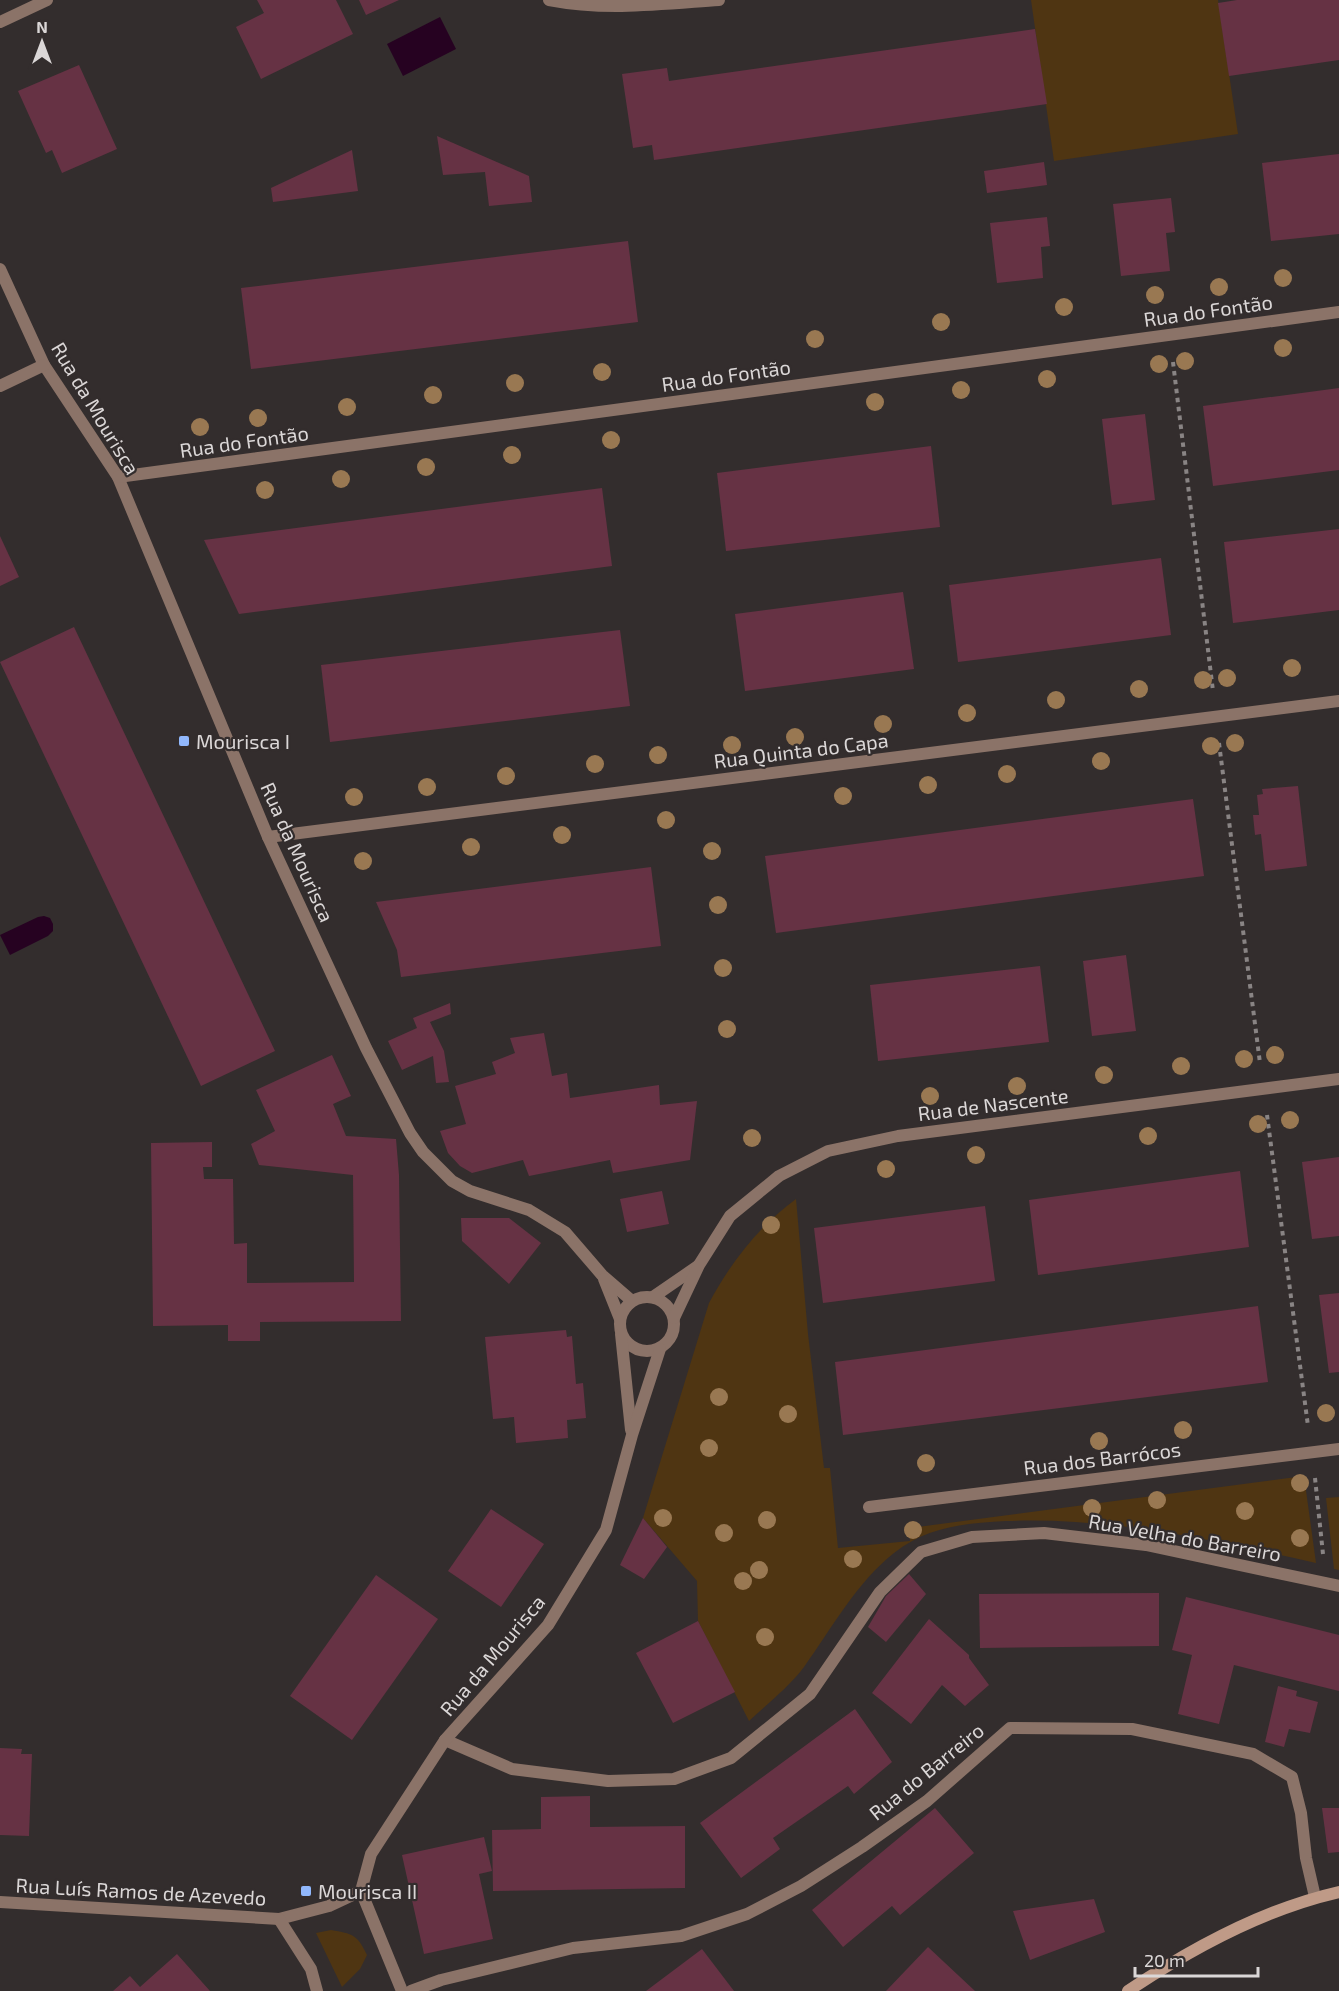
<svg xmlns="http://www.w3.org/2000/svg" width="1339" height="1991" viewBox="0 0 1339 1991" font-family="'Exo 2',sans-serif">
<style>
.green{fill:#4f3512}
.water{fill:#260221}
.building{fill:#663244}
.lines{fill:none;stroke-linecap:round;stroke-linejoin:round}
.path{stroke:#898484;stroke-width:4;stroke-dasharray:4.5 4.5;stroke-linecap:butt}
.service{stroke:#8b7368;stroke-width:12}
.minor{stroke:#8b7368;stroke-width:12}
.secondary{stroke:#bf9a87;stroke-width:12}
.tree{fill:#997852}
.poi-dot{fill:#91b8fd;stroke:#332d2d;stroke-width:2}
.labels{text-anchor:middle;dominant-baseline:central;stroke-width:4.5;stroke-linejoin:round;paint-order:stroke}
.street-label{font-size:20px;fill:#dbd7d7;stroke:#332d2d}
.poi-label{font-size:20px;fill:#dbd7d7;stroke:#332d2d;text-anchor:start}
</style>
<rect width="100%" height="100%" fill="#332d2d"/>
<g class="green">
<path d="M1031,0H1218L1238,134L1054,161Z"/>
<path d="M796,1199L808,1334L824,1468H830L838,1548L910,1541V1528L1304,1476L1316,1563C1213,1540 1112,1517 1006,1521C966,1523 926,1527 894,1553C856,1583 832,1628 804,1667C789,1687 767,1704 749,1721L698,1621L697,1581L643,1518L709,1303C731,1262 759,1226 796,1199Z"/>
<path d="M1339,1497V1570L1334,1569L1326,1498Z"/>
<path d="M331,1930C353,1934 357,1934 367,1955L360,1969L342,1987L316,1933Z"/>
</g>
<g class="water">
<path d="M440,17L456,49L403,76L387,44Z"/>
<path d="M44,916L50,918L53,924V931L48,936L10,955L0,935L38,917Z"/>
</g>
<g class="building">
<path d="M257,0H336L353,34L261,79L236,27L264,13Z"/>
<path d="M359,0H399L366,15Z"/>
<path d="M1237,0H1339V60L1229,76L1218,3Z"/>
<path d="M1035,29L1047,104L654,160L652,145L633,148L622,74L667,68L669,81Z"/>
<path d="M79,65L117,149L62,173L52,150L46,153L18,91Z"/>
<path d="M437,136L529,176L532,202L489,206L485,172L443,175Z"/>
<path d="M352,150L358,191L273,202L271,188Z"/>
<path d="M1339,154V234L1271,241L1262,163Z"/>
<path d="M1044,162L1047,185L987,193L984,171Z"/>
<path d="M1171,198L1175,232L1166,233L1170,271L1121,276L1113,204Z"/>
<path d="M1047,217L1050,246L1041,247L1043,278L997,283L990,223Z"/>
<path d="M628,241L638,322L251,369L241,288Z"/>
<path d="M1339,388V470L1213,486L1203,406Z"/>
<path d="M1145,414L1155,500L1112,505L1102,419Z"/>
<path d="M931,446L940,527L726,551L717,473Z"/>
<path d="M602,488L612,566L397,594L239,614L204,540Z"/>
<path d="M1339,529V610L1233,623L1224,542Z"/>
<path d="M0,536L19,577L0,586Z"/>
<path d="M1161,558L1171,635L958,662L949,585Z"/>
<path d="M903,592L914,669L745,691L735,614Z"/>
<path d="M74,627L275,1051L201,1086L0,662Z"/>
<path d="M620,630L630,706L330,742L321,665Z"/>
<path d="M1298,786L1307,866L1265,871L1261,834L1255,835L1253,815H1259L1257,795L1263,794L1262,789Z"/>
<path d="M1193,799L1204,876L776,933L765,856Z"/>
<path d="M651,867L661,946L619,951L401,977L397,950L376,902Z"/>
<path d="M1126,955L1136,1031L1092,1036L1083,961Z"/>
<path d="M1040,966L1049,1042L878,1061L870,985Z"/>
<path d="M450,1003L451,1014L430,1022L444,1051L449,1082L436,1083L433,1056L402,1070L388,1041L417,1028L413,1018Z"/>
<path d="M544,1033L552,1076L567,1073L570,1098L659,1085L660,1105L697,1101L690,1160L613,1173L610,1160L529,1176L523,1160L472,1173L460,1166L448,1153L440,1131L466,1124L455,1086L496,1074L492,1062L515,1053L510,1038Z"/>
<path d="M332,1055L351,1096L333,1104L346,1136L396,1139L399,1175L401,1321L260,1322V1341H228V1325L153,1326L151,1143L212,1142V1167H203L204,1179H233L234,1244L247,1243V1283L354,1282L353,1175L259,1165L251,1144L275,1131L256,1090Z"/>
<path d="M1339,1157V1236L1312,1239L1302,1162Z"/>
<path d="M1240,1171L1249,1247L1038,1275L1029,1200Z"/>
<path d="M662,1191L669,1224L627,1232L620,1199Z"/>
<path d="M985,1206L995,1281L823,1303L814,1228Z"/>
<path d="M461,1218H509L541,1243L509,1284L462,1241Z"/>
<path d="M1339,1293V1372L1329,1373L1319,1295Z"/>
<path d="M1258,1306L1268,1382L843,1435L835,1362Z"/>
<path d="M566,1330L567,1337L572,1336L576,1384L583,1383L586,1418L567,1420L568,1438L516,1443L514,1417L493,1419L485,1337Z"/>
<path d="M491,1509L544,1544L501,1607L448,1571Z"/>
<path d="M643,1518L667,1547L644,1579L620,1565Z"/>
<path d="M909,1574L926,1594L886,1642L868,1627L886,1596Z"/>
<path d="M376,1575L438,1619L352,1740L290,1696Z"/>
<path d="M1159,1593V1646L980,1648L979,1594Z"/>
<path d="M1186,1597L1339,1635V1691L1234,1665L1219,1724L1178,1714L1192,1655L1172,1650Z"/>
<path d="M929,1619L969,1655V1658L989,1685L965,1706L942,1685L911,1724L872,1693Z"/>
<path d="M698,1621L735,1692L673,1723L636,1653Z"/>
<path d="M1278,1686L1297,1691L1296,1696L1318,1702L1310,1733L1289,1729L1284,1747L1265,1742Z"/>
<path d="M855,1709L892,1762L854,1794L848,1786L773,1838L780,1849L741,1878L700,1823Z"/>
<path d="M0,1748L22,1749L21,1754H32L29,1836L0,1835Z"/>
<path d="M590,1796V1827L685,1826V1888L493,1891L492,1830L541,1829V1797Z"/>
<path d="M935,1808L974,1853L900,1915L892,1906L843,1947L812,1910Z"/>
<path d="M1322,1808H1339V1852L1328,1853Z"/>
<path d="M484,1837L492,1871L479,1874L493,1939L424,1954L402,1855Z"/>
<path d="M1094,1899L1105,1932L1030,1960L1013,1911Z"/>
<path d="M928,1947L975,1991H886Z"/>
<path d="M702,1949L734,1991H646Z"/>
<path d="M177,1954L210,1991H113L130,1976L140,1987Z"/>
</g>
<g class="lines">
<g class="path">
<path d="M1173,362L1213,691"/>
<path d="M1219,743L1260,1063"/>
<path d="M1267,1115L1308,1426"/>
<path d="M1315,1478L1323,1554"/>
</g>
<path class="service" d="M445,1740L512,1769L608,1781L674,1779L731,1758L810,1694L880,1592L921,1552L972,1537L1044,1533L1146,1545L1339,1586"/>
<g class="minor">
<path d="M549,0C606,11 662,4 719,0"/>
<path d="M0,22L47,0"/>
<path d="M0,269L44,365L118,477L268,837L366,1048L410,1133L423,1152L452,1181L470,1191L529,1210L565,1232L602,1275L632,1301"/>
<path d="M0,386L44,365"/>
<path d="M118,477L1339,312"/>
<path d="M268,837L1339,701"/>
<path d="M604,1279L620,1319"/>
<circle cx="647" cy="1324" r="27"/>
<path d="M653,1297L698,1266"/>
<path d="M674,1318L699,1265L730,1216L779,1176L828,1151L898,1136L1339,1079"/>
<path d="M621,1334L631,1430"/>
<path d="M869,1507L1339,1449"/>
<path d="M361,1891L371,1854L445,1740L548,1625L606,1530L632,1435L660,1349"/>
<path d="M361,1891L402,1991"/>
<path d="M0,1902L279,1919L329,1906L361,1891"/>
<path d="M279,1919L311,1969L317,1991"/>
<path d="M411,1991L441,1980L573,1948L681,1936L747,1914L801,1886L862,1847L927,1801L1010,1728L1132,1729L1253,1754L1292,1777L1301,1813L1306,1858L1315,1897"/>
</g>
<path class="secondary" d="M1128,1991C1192,1948 1264,1909 1339,1892"/>
</g>
<g class="tree">
<circle cx="1283" cy="278" r="9"/>
<circle cx="1219" cy="287" r="9"/>
<circle cx="1155" cy="295" r="9"/>
<circle cx="1064" cy="307" r="9"/>
<circle cx="941" cy="322" r="9"/>
<circle cx="815" cy="339" r="9"/>
<circle cx="1283" cy="348" r="9"/>
<circle cx="1185" cy="361" r="9"/>
<circle cx="1159" cy="364" r="9"/>
<circle cx="602" cy="372" r="9"/>
<circle cx="1047" cy="379" r="9"/>
<circle cx="515" cy="383" r="9"/>
<circle cx="961" cy="390" r="9"/>
<circle cx="433" cy="395" r="9"/>
<circle cx="875" cy="402" r="9"/>
<circle cx="347" cy="407" r="9"/>
<circle cx="258" cy="418" r="9"/>
<circle cx="200" cy="427" r="9"/>
<circle cx="611" cy="440" r="9"/>
<circle cx="512" cy="455" r="9"/>
<circle cx="426" cy="467" r="9"/>
<circle cx="341" cy="479" r="9"/>
<circle cx="265" cy="490" r="9"/>
<circle cx="1292" cy="668" r="9"/>
<circle cx="1227" cy="678" r="9"/>
<circle cx="1203" cy="680" r="9"/>
<circle cx="1139" cy="689" r="9"/>
<circle cx="1056" cy="700" r="9"/>
<circle cx="967" cy="713" r="9"/>
<circle cx="883" cy="724" r="9"/>
<circle cx="795" cy="737" r="9"/>
<circle cx="1235" cy="743" r="9"/>
<circle cx="732" cy="745" r="9"/>
<circle cx="1211" cy="746" r="9"/>
<circle cx="658" cy="755" r="9"/>
<circle cx="1101" cy="761" r="9"/>
<circle cx="595" cy="764" r="9"/>
<circle cx="1007" cy="774" r="9"/>
<circle cx="506" cy="776" r="9"/>
<circle cx="928" cy="785" r="9"/>
<circle cx="427" cy="787" r="9"/>
<circle cx="843" cy="796" r="9"/>
<circle cx="354" cy="797" r="9"/>
<circle cx="666" cy="820" r="9"/>
<circle cx="562" cy="835" r="9"/>
<circle cx="471" cy="847" r="9"/>
<circle cx="712" cy="851" r="9"/>
<circle cx="363" cy="861" r="9"/>
<circle cx="718" cy="905" r="9"/>
<circle cx="723" cy="968" r="9"/>
<circle cx="727" cy="1029" r="9"/>
<circle cx="1275" cy="1055" r="9"/>
<circle cx="1244" cy="1059" r="9"/>
<circle cx="1181" cy="1066" r="9"/>
<circle cx="1104" cy="1075" r="9"/>
<circle cx="1017" cy="1086" r="9"/>
<circle cx="930" cy="1096" r="9"/>
<circle cx="1290" cy="1120" r="9"/>
<circle cx="1258" cy="1124" r="9"/>
<circle cx="1148" cy="1136" r="9"/>
<circle cx="752" cy="1138" r="9"/>
<circle cx="976" cy="1155" r="9"/>
<circle cx="886" cy="1169" r="9"/>
<circle cx="771" cy="1225" r="9"/>
<circle cx="719" cy="1397" r="9"/>
<circle cx="1326" cy="1413" r="9"/>
<circle cx="788" cy="1414" r="9"/>
<circle cx="1183" cy="1430" r="9"/>
<circle cx="1099" cy="1441" r="9"/>
<circle cx="709" cy="1448" r="9"/>
<circle cx="926" cy="1463" r="9"/>
<circle cx="1300" cy="1483" r="9"/>
<circle cx="1157" cy="1500" r="9"/>
<circle cx="1092" cy="1508" r="9"/>
<circle cx="1245" cy="1511" r="9"/>
<circle cx="663" cy="1518" r="9"/>
<circle cx="767" cy="1520" r="9"/>
<circle cx="913" cy="1530" r="9"/>
<circle cx="724" cy="1533" r="9"/>
<circle cx="1300" cy="1538" r="9"/>
<circle cx="853" cy="1559" r="9"/>
<circle cx="759" cy="1570" r="9"/>
<circle cx="743" cy="1581" r="9"/>
<circle cx="765" cy="1637" r="9"/>
</g>
<g class="poi-dot">
<rect x="178" y="735" width="12" height="12" rx="3"/>
<rect x="300" y="1885" width="12" height="12" rx="3"/>
</g>
<g class="labels">
<g class="street-label">
<text transform="translate(1208 310) rotate(-8)">Rua do Fontão</text>
<text transform="translate(726 375) rotate(-8)">Rua do Fontão</text>
<text transform="translate(96 408) rotate(59)">Rua da Mourisca</text>
<text transform="translate(244 441) rotate(-8)">Rua do Fontão</text>
<text transform="translate(801 750) rotate(-7)">Rua Quinta do Capa</text>
<text transform="translate(298 852) rotate(66)">Rua da Mourisca</text>
<text transform="translate(993 1104) rotate(-7)">Rua de Nascente</text>
<text transform="translate(1102 1458) rotate(-7)">Rua dos Barrócos</text>
<text transform="translate(1185 1537) rotate(10)">Rua Velha do Barreiro</text>
<text transform="translate(492 1655) rotate(-50)">Rua da Mourisca</text>
<text transform="translate(926 1771) rotate(-39)">Rua do Barreiro</text>
<text transform="translate(141 1891) rotate(3)">Rua Luís Ramos de Azevedo</text>
</g>
<g class="poi-label">
<text x="196" y="741">Mourisca I</text>
<text x="318" y="1891">Mourisca II</text>
</g>
</g>
<g transform="translate(42 42)" stroke="#332d2d" stroke-width="4.5" paint-order="stroke">
<path d="M0-4.5L10 22L0 15L-10 22Z" fill="#dbd7d7"/>
<text y="-9" font-size="16" font-weight="bold" text-anchor="middle" fill="#dbd7d7">N</text>
</g>
<path d="M1135 1967v9h123v-9" fill="none" stroke="#dbd7d7" stroke-width="3"/>
<text x="1144" y="1967" font-size="18" fill="#dbd7d7" stroke="#332d2d" stroke-width="4.5" paint-order="stroke">20 m</text>
</svg>
